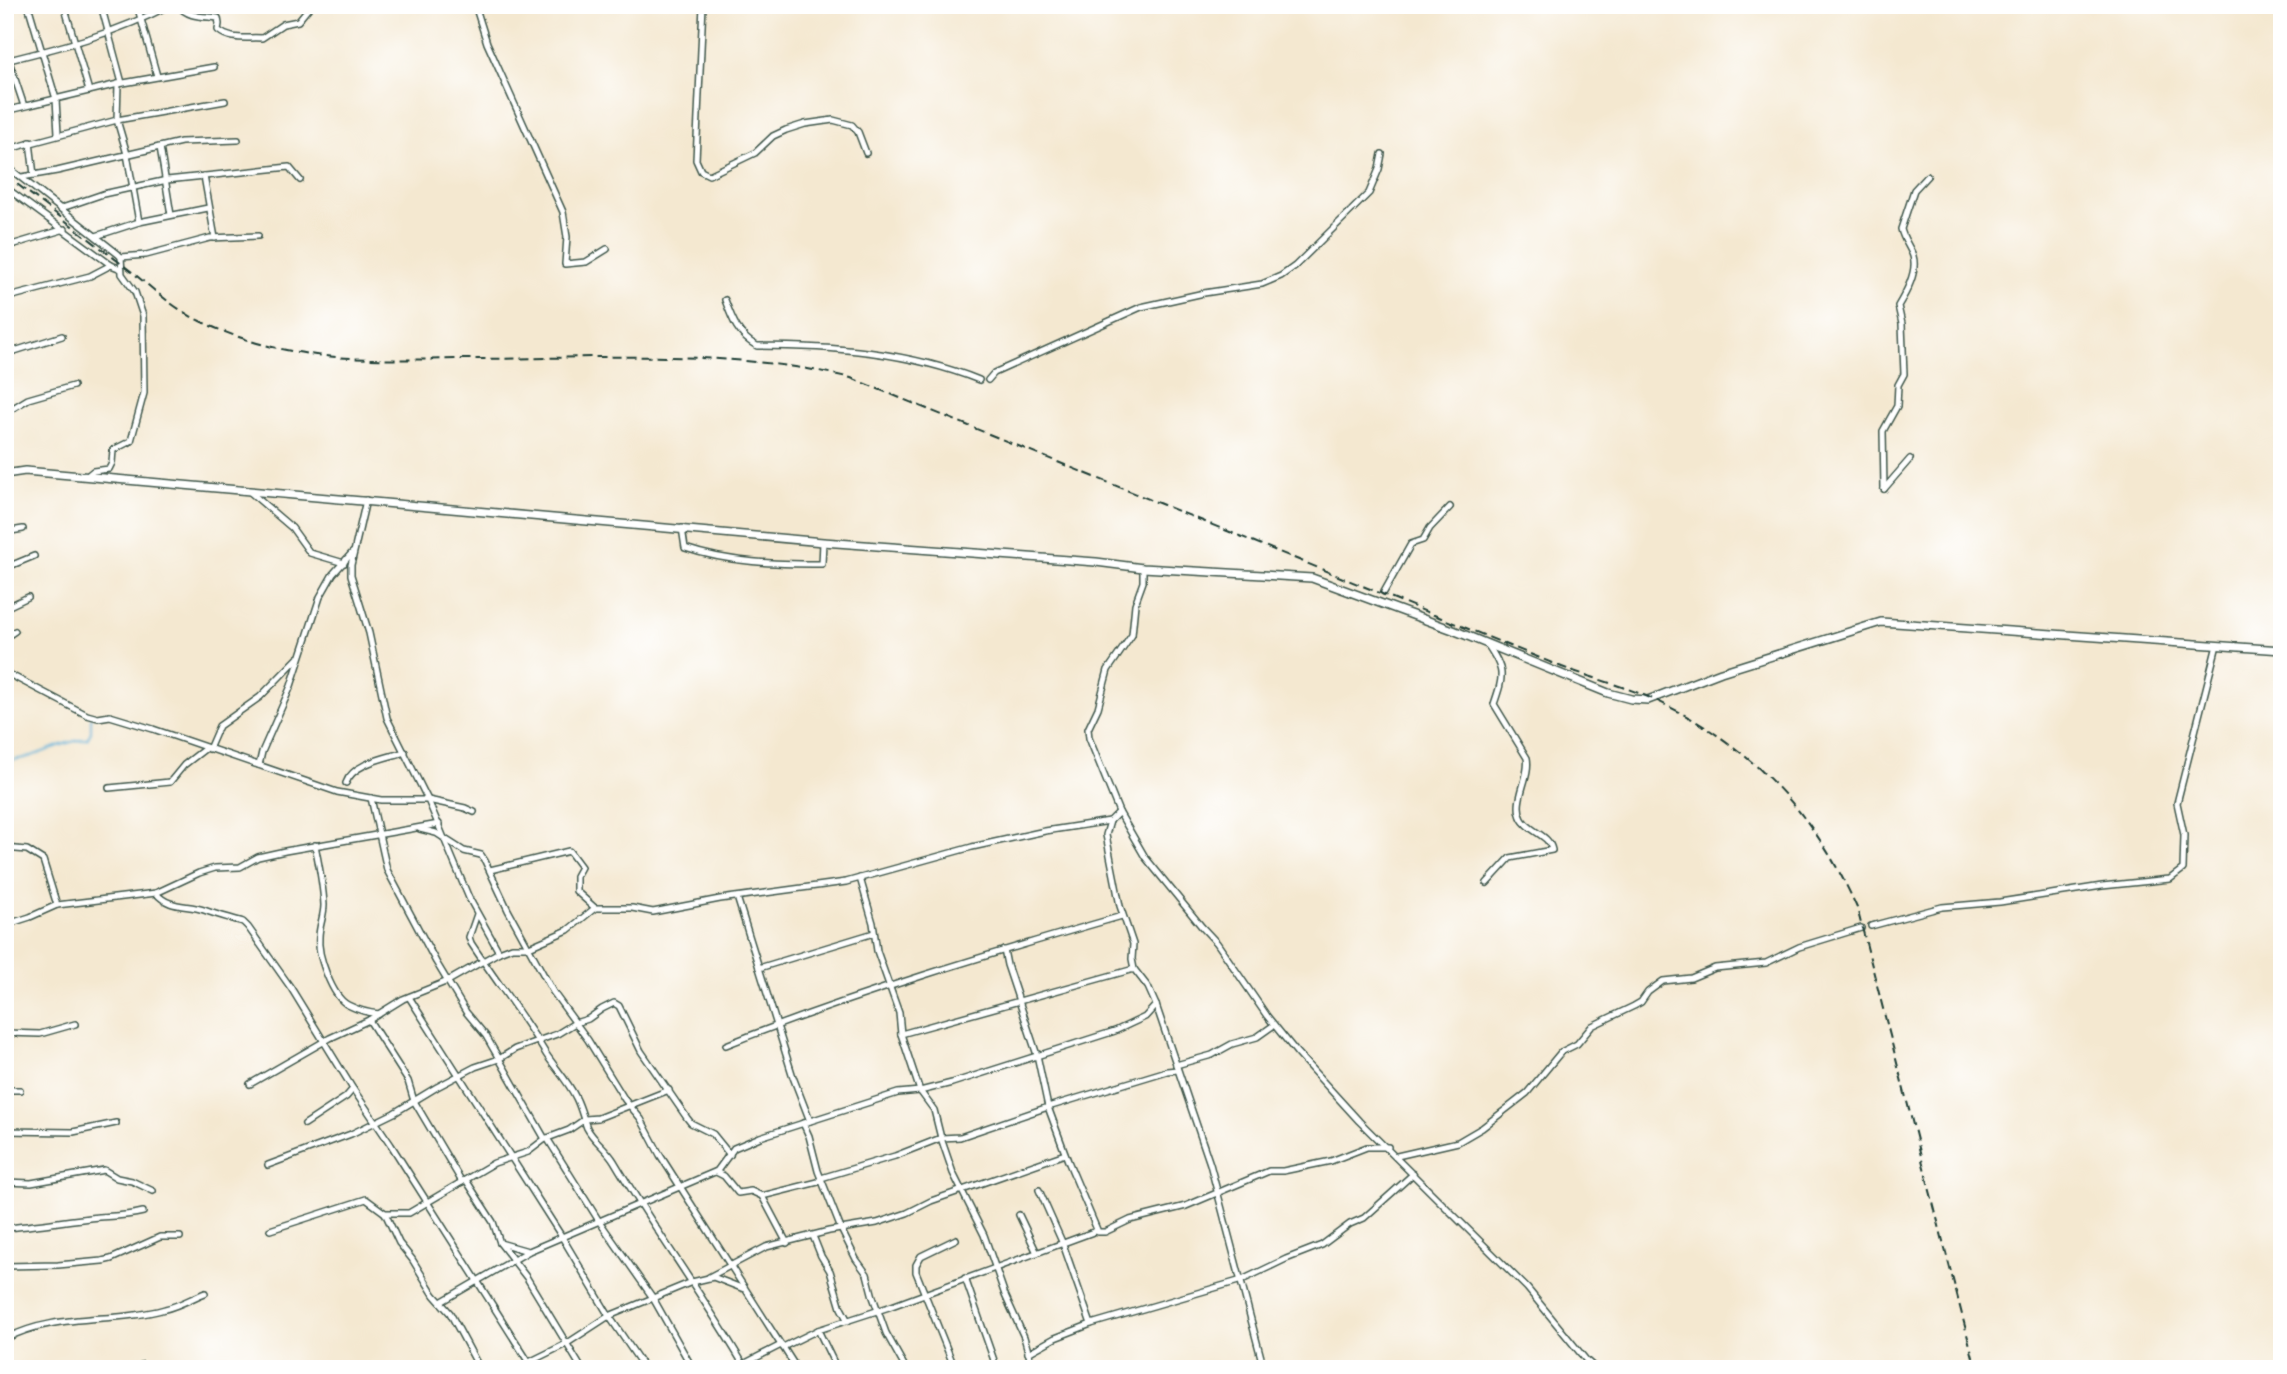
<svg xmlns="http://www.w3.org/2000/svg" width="2287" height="1374" viewBox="0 0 2287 1374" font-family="'IM FELL English',serif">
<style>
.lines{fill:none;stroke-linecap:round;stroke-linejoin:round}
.stream{stroke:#5db1d9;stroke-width:2}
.minor-casing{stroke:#3f574b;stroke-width:8}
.tertiary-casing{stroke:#3f574b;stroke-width:10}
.minor{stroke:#fff;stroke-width:5}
.tertiary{stroke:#fff;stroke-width:7}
.rail{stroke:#1f3d34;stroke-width:2;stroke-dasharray:10 5;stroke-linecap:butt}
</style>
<rect width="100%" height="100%" fill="#fff"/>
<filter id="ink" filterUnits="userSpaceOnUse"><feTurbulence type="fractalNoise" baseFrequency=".0143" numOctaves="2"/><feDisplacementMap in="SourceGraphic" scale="14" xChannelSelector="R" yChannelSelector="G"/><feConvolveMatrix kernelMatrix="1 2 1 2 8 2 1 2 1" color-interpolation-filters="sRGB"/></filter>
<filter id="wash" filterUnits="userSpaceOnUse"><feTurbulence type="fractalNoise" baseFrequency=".00686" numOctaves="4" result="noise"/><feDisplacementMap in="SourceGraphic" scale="28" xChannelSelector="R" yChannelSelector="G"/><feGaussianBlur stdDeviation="1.57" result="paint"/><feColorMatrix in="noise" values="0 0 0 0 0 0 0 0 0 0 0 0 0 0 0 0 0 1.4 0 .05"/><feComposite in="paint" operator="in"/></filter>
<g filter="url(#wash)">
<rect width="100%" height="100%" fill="#f4e8d0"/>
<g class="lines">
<path class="stream" d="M5,760C32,762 59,741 87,739L91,732V718"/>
</g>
</g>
<g filter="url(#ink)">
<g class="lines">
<defs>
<g id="minor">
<path d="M28,5L56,99L58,134"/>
<path d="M64,5L89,91"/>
<path d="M101,5L122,83"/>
<path d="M137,5L157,76"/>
<path d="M178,5C188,18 203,16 218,18L219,24L218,30C231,41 246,37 262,38L283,24L298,21L311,5"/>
<path d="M475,5L487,43L563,212L567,237L565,264L586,262L607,249"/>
<path d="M703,5L696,160L701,171L709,175L755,153L773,136L786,130L805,124L833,120L852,125L858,132L866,153"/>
<path d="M5,49L24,106"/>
<path d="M5,61C62,47 118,33 170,5"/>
<path d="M118,84L117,120L127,154L139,222"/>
<path d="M5,111L118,84L214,67"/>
<path d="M30,142L34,175"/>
<path d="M160,147L171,215"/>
<path d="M5,150L117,120L225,101"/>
<path d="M5,165L118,254L121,257L122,274L135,292L143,316L144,393L131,441L113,450L112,463L109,469L93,471L87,476"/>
<path d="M204,176L215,238"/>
<path d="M22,177L57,171L181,142L238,140"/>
<path d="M5,187L111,265L121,269"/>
<path d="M62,208L103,194L167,180L289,167L300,180"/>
<path d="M96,236L139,222L208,208"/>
<path d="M5,247L65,229"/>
<path d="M121,257L146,255L210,238L258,236"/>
<path d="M5,298L90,276L111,265"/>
<path d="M725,300C732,319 738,336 757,346C832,346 910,352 979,380"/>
<path d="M5,354L62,336"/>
<path d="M988,380L994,373L1141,307L1204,293L1262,284L1281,276L1295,266L1369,193L1379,169L1382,154"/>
<path d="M5,413L28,399L73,386"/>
<path d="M1884,489L1883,431L1897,406L1898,385L1904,374L1902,324L1898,306C1906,293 1918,272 1913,256C1910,247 1903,239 1901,229L1914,190L1927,176"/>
<path d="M1884,489L1910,459"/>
<path d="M250,492L292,528L310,553L344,563"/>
<path d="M366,500L351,565V575L369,633L387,718L428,800L469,898L499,952"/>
<path d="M682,528L685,548C729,563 776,564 822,564L823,542"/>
<path d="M5,532L23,529"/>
<path d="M5,568L34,556"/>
<path d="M1143,568V582L1135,604L1132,635L1108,670L1098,708L1088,729L1089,738L1119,812L1145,857L1202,927L1217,943L1267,1016L1297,1053L1359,1121L1527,1288L1586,1360L1596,1369"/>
<path d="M1384,592L1411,544L1423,540L1430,528L1450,507"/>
<path d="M5,608L28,597"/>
<path d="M5,638L15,631"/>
<path d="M5,672L87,715L98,718L110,716L153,729L337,792L381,800H428L465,808L474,812"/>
<path d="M209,749L219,726L260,697L298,658"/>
<path d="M259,765L262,752L291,686L320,597L333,574L352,553"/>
<path d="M346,783C353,763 386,758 405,752"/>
<path d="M109,788L170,782L184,765L206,748"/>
<path d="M371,798L387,870L436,962L466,1012L486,1036L545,1139"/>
<path d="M1119,812L1110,821L1106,835L1120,906L1133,944L1132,959L1134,969L1148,987L1156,1005L1210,1164L1264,1369"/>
<path d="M420,829L436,833L464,851L481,855L485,861L508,910L553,992L588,1040L625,1100L641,1119L660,1155L781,1345"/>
<path d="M315,845C319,865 323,884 324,905C324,916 319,926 319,937C317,954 332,997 348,1005C358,1010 369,1013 379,1014"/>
<path d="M5,848L27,850L43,860L57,905"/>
<path d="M490,870L569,851L581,867L576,876V891L595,908"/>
<path d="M860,878L873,923L877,951L899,1013L901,1034L920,1091L934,1110L941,1138L960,1137L1048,1107L1167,1071L1177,1070"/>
<path d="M1487,883L1510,858L1552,850C1549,834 1529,832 1522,819C1512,801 1531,777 1527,758L1494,704C1504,675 1505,670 1487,644"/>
<path d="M156,893C169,909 187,904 204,910C217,915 230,918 243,922L248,927L291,988L353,1089L391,1145L533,1369"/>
<path d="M737,897L793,1077L810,1121"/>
<path d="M477,914L469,937L471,943C496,981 523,1016 546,1054C556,1069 568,1081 576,1098C581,1108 583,1118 587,1128C593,1140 607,1149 614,1161C656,1232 705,1298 746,1369"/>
<path d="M5,925L30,917L57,905L156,893L199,873L215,868L240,867L258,857L285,851L439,824"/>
<path d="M1871,926L1942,907L2000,902L2102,886L2170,879L2183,869L2184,835L2177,803L2217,645"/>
<path d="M1004,950L1007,965L1037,1055L1048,1107L1068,1161L1098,1232H1105L1130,1220L1186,1206L1269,1171H1283L1331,1161L1367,1147H1388"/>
<path d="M759,968L874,933"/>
<path d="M409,997L562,1237L609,1316L645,1369"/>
<path d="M369,1020L408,1081L414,1101L462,1182"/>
<path d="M5,1033L40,1034L75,1024"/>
<path d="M901,1034L1134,969"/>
<path d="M726,1045C855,994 989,954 1122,916"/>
<path d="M1176,1065L1212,1055L1232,1044L1257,1037L1274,1025"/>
<path d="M250,1084L330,1038L369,1020L403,999L448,981L499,952L512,947H529L568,930L595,908H632L653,912L720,899L846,882L972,847L1045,831L1110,821"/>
<path d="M5,1090H20"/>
<path d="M803,1123L809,1136L818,1171L841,1229L856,1259L867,1274L873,1297L886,1333L906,1369"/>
<path d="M305,1124L346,1097L353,1089"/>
<path d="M5,1131L73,1132L116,1123"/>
<path d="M547,1138L599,1221L653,1298L693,1369"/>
<path d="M1397,1156L1458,1142L1482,1128L1527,1093L1561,1052L1577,1044L1592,1026L1634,1006L1641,1002L1648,992L1663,981L1691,978L1715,968L1766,963L1799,947L1861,928"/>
<path d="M268,1165L351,1134L394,1113L437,1087L475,1067L499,1059L515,1049L557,1034L575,1023L588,1019L602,1009L614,1003L619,1006L641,1051L687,1118L691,1123L713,1134L730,1155"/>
<path d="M716,1172L724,1176L738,1193L751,1191L762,1196L787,1243"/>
<path d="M466,1180L493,1222L500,1243L527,1278L582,1369"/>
<path d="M5,1182L31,1183L104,1170L117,1178L132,1181L153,1191"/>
<path d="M1039,1190L1063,1244L1091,1324"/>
<path d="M762,1196L818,1182L821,1178L895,1156L941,1138L953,1173L984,1235L1005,1295L1024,1337L1033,1369"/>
<path d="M385,1213L399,1243L412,1259L434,1295L450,1313L480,1369"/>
<path d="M1019,1215L1037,1253"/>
<path d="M5,1228C37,1226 67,1220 99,1217C114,1216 127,1216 143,1212"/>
<path d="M270,1230L366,1199L385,1213H409L494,1163L528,1152L545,1139L569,1130L585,1119L598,1118L669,1090"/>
<path d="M813,1236L821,1256L830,1271L841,1308L848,1321"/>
<path d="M500,1243L528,1251"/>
<path d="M5,1266L58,1265L102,1261L111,1259L160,1237H180"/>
<path d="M709,1277L766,1247L829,1231L877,1223L907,1213L931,1201L1065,1154"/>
<path d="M965,1278L997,1369"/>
<path d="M441,1302L529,1251L717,1171L734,1148L760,1137L898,1093L920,1091L952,1083L1115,1031L1145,1017L1156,1005"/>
<path d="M818,1330L837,1369"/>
<path d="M5,1339C57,1312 111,1324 165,1309C179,1306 192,1298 205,1293"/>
<path d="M783,1347L797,1369"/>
<path d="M1028,1353L1055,1338L1091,1324L1242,1280L1286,1259L1322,1245L1350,1224L1364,1218L1413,1174"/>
<path d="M135,1369L142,1365"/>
<path d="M515,1369L566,1344L609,1316L692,1282L713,1277L744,1289"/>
<path d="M734,1369L781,1345L783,1347L818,1330L889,1307L1096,1231"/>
<path d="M955,1369L916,1272V1265L921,1256L956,1239"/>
</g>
<path id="tertiary" d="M5,474L25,471L823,542L1096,562L1143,568L1312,578L1453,630L1608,693L1631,699L1648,700L1721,672L1881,622L2282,650"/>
</defs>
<use href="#minor" class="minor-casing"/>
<use href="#tertiary" class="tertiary-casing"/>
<use href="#minor" class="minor"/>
<use href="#tertiary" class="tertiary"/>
<path class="rail" d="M5,175C45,205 84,235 123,265C148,284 172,308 200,321C289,364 370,360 465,359C593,359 726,347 851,378L1562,667C1592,678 1624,686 1653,699C1748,742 1815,813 1857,908L1976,1369"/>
</g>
</g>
<rect width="2287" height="1374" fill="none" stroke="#fff" stroke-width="28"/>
</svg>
